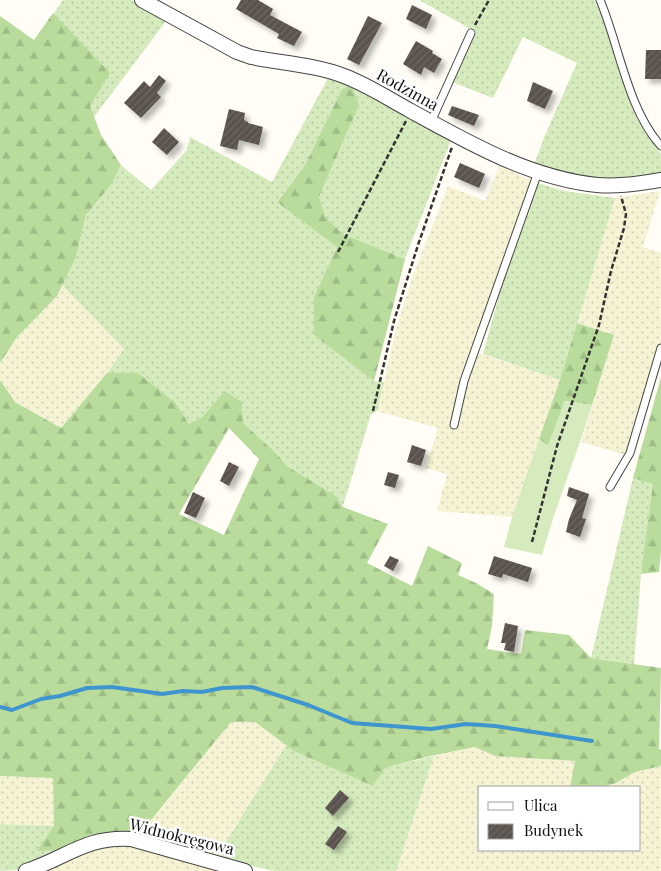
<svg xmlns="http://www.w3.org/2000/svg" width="661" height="871" viewBox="0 0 661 871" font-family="'Playfair Display',serif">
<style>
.farmland{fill:url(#farmland-dots)}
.grass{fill:url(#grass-dots)}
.forest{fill:url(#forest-firs);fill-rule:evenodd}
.garden{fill:#d5ebbd}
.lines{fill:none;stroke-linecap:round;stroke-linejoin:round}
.stream{stroke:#3f96cf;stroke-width:4}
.building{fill:url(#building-hatch);filter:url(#shadow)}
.lane-casing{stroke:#444;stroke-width:9}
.street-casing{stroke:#444;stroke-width:16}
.path{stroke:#333;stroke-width:2.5;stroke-dasharray:5 2.5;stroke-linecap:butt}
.lane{stroke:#fff;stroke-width:7}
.street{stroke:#fff;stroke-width:14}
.labels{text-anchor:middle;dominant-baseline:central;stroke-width:5;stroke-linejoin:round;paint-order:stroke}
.street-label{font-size:16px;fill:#111;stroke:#fff}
</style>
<defs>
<pattern id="farmland-dots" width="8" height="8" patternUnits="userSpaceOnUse" patternTransform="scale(1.25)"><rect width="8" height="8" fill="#f6f3d4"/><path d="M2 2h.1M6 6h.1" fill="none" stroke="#d2cfb5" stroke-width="1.8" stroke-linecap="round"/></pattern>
<pattern id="grass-dots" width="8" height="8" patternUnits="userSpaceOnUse" patternTransform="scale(1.25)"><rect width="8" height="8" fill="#d5ebbd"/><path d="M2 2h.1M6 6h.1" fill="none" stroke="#b6c8a1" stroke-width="1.8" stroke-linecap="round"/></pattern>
<pattern id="forest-firs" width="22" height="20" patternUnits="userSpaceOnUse" patternTransform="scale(1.25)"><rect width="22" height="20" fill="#b9dc9c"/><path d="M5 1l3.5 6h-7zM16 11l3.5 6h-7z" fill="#9ebc85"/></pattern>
<pattern id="building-hatch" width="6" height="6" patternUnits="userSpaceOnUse" patternTransform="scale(1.25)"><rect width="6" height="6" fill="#5a524d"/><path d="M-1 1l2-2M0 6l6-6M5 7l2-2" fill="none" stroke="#6d6662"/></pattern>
<filter id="shadow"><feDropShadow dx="4.5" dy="4.5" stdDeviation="2.5" flood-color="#0004"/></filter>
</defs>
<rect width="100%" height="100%" fill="#fffdf5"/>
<g class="farmland">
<path d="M499,166L534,182L475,352L560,380L512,517L437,511L447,474L425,468L438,428L377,411L397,326L412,278L448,186L485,201Z"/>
<path d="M660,191L643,247L661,253V345L629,456L581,442L614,335L577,323L615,198Z"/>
<path d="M62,285L124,349L107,373L61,428L15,402L0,380V363L17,337L57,296Z"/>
<path d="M231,722H255L286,745L216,858L121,837L160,810Z"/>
<path d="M475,747L495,756L575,761L570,787H480V850H640V787H602L616,783L635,772L661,766V871H396L434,756Z"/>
<path d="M0,776L53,778L54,826L0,824Z"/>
<path d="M131,844L234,871H33L87,848Z"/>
</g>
<g class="grass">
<path d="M63,0H131L166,21L94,117L54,13Z"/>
<path d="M419,0H594L603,18L637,118L661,154V176L604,181L563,175L534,165L545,135L577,63L523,37L493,98L452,82L476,32Z"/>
<path d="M328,78C372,94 411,117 451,140L405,259L343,234L326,218L319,197L347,133L342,89L305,165L277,201L337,247L314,297L374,381L384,382L377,411L371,414L343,506L336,496L287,466L276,453L243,423L242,402L225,392L202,417L189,424L175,402L138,373H107L124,349L62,285L76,257L86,215L111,185L121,165L151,190L187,150L190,137L272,182Z"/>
<path d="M538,183L564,191L615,198L560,380L483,354L500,292Z"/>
<path d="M633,478L654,484L641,574L634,664L591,658Z"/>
<path d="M286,745L294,751L372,785L385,768L434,756L396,871H274L216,858Z"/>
<path d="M0,824L54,826L66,850L17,870L0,871Z"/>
</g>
<g class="forest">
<path d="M53,13L110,73L90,106L101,135L121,165L111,185L86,215L76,257L57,296L17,337L0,363V16L34,40Z"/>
<path d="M352,87L359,105L319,197L326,218L343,234L405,259L374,381L314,335V297L337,247L277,202L305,165L342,89Z"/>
<path d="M577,323L614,335L592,405L565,401L548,446L539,439L560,380Z"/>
<path d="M107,373H138L175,402L189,424L202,417L225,391L242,402L243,423L276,453L287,466L336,496L343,507L388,524L367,563L412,586L428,546L462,563L458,575L476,583L494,594L492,626L487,649L521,654L525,630L569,635L591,658L661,668L659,749L661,750V766L635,772L616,783L602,787H570L575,761L495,756L475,747L426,757L385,768L373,786L294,751L255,722H231L151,820L121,837L66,850L37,851L54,826L53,778L0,776V380L15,402L61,428ZM229,428L259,459L224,535L179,514Z"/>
<path d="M661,377V551L659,572L641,574L653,484L633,478Z"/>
</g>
<path class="garden" d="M565,401L592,405C577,455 556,504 542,555L504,547L512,517L539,439L548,446Z"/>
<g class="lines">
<path class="stream" d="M0,707L12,710L41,699L60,696L87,688L112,687L162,694L183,691L202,692L222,688L252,687L308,705L352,723L431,729L466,724L495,726L592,741"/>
</g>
<g class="building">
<path d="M241,0H258L273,9L270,15L302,32L294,46L277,38L279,34L236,9Z"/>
<path d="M412,5L432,15L426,29L406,19Z"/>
<path d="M368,16L382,23L359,65L347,59Z"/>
<path d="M416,41L433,51L432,53L442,59L434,73L424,67L421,75L403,64Z"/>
<path d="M646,50H661V79H645Z"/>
<path d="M159,75L166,81L157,93L161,97L141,118L124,103L144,81L150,87Z"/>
<path d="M533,82L553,91L545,109L527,101Z"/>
<path d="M452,106L479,115L474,126L448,115Z"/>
<path d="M229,109L245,113L244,120L248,122V123L263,127L259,145L239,140L237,150L220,146Z"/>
<path d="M164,128L179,142L167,155L152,142Z"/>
<path d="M460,163L485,174L479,188L454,177Z"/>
<path d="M412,445L426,450L421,466L407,462Z"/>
<path d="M229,462L239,467L229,486L220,481Z"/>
<path d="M388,472L399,475L395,488L384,485Z"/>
<path d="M569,487L589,494L582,518L586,519L580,537L566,532L569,519L577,500L567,496Z"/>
<path d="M193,492L205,498L196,518L184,513Z"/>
<path d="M390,556L399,560L393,571L384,566Z"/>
<path d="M494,556L532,568L528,582L503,574L502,578L488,574Z"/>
<path d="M505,623L518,626L514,652L504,650L506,643H501Z"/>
<path d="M340,790L349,798L333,816L325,808Z"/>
<path d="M338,826L347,832L334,850L325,844Z"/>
</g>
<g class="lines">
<defs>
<g id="lane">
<path d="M600,0C619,45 628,110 661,146"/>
<path d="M431,122L471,33"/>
<path d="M454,425L464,381L538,172"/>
<path d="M610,487L630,453L661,348"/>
</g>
<g id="street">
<path d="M142,0L237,52L251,57C281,63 316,65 344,76C368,85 389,99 411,111C469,143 530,178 597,185C619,187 640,183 661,180"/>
<path d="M26,871C66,858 86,836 131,839L245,871"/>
</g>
</defs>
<use href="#lane" class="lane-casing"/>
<use href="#street" class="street-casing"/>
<g class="path">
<path d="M475,25L489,0"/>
<path d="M338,252L406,121"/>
<path d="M373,411L394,321L418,245L452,147"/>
<path d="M532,542L557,446L599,325L611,271L624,228L626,214L621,196"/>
</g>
<use href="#lane" class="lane"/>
<use href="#street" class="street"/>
</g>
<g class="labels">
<g class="street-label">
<text transform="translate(408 89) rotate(29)">Rodzinna</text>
<text transform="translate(182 836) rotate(14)">Widnokręgowa</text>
</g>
</g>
<rect x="478" y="786" width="162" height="65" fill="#ffffff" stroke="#a0a0a0"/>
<rect x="488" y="802" width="25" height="8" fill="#ffffff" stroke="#a0a0a0"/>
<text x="524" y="811" font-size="15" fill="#111111">Ulica</text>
<rect x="488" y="824" width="25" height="15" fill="url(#building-hatch)" stroke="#a0a0a0"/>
<text x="524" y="836" font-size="15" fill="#111111">Budynek</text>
</svg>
